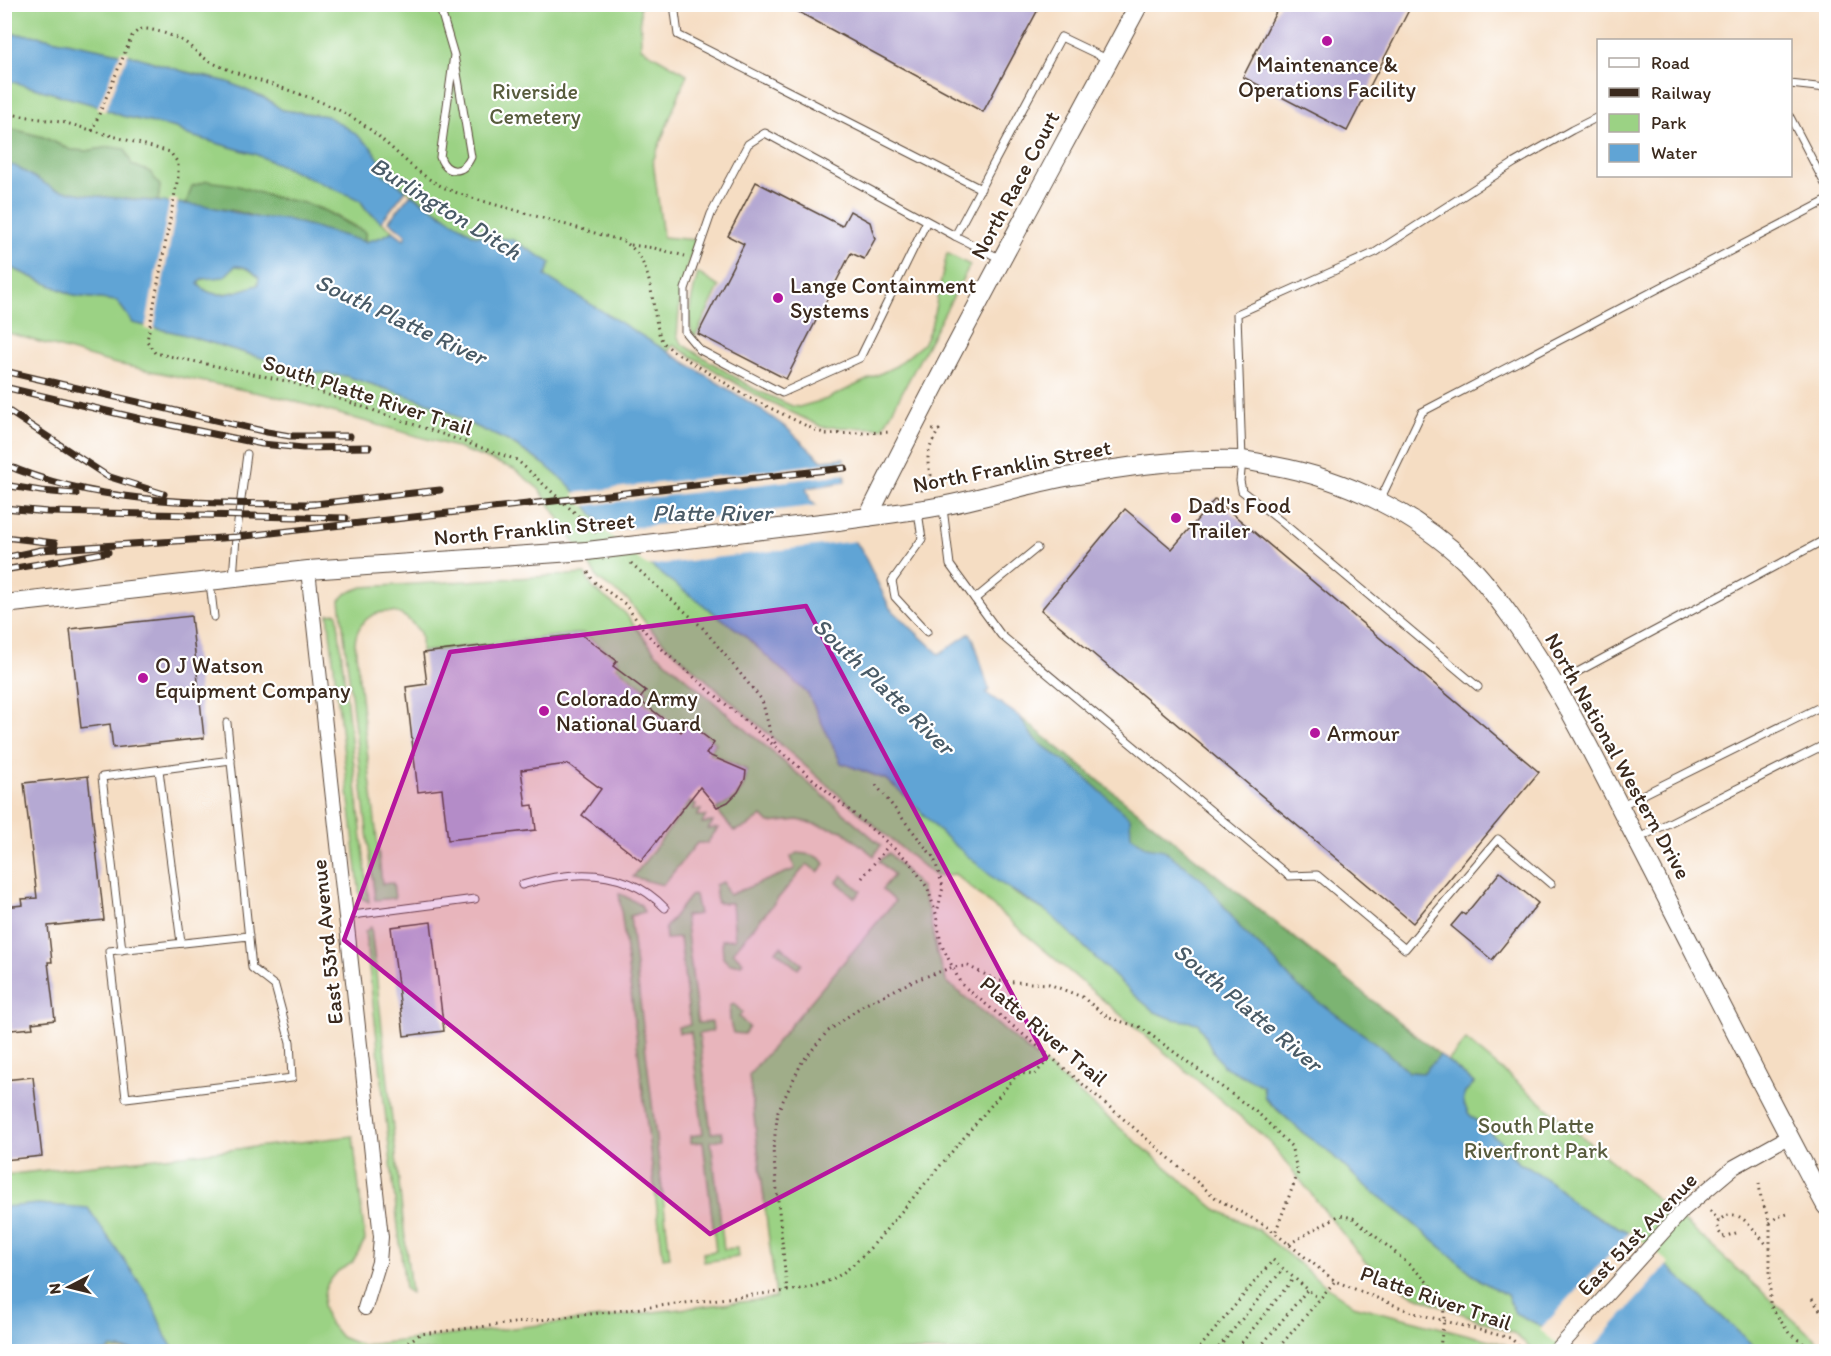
<svg xmlns="http://www.w3.org/2000/svg" width="1831" height="1356" viewBox="0 0 1831 1356" font-family="Itim,sans-serif">
<style>
.green{fill:#9bd284;stroke:#6b7e51;stroke-width:1.5}
.forest{fill:#7cb472;stroke:#5c6f48;stroke-width:1.5}
.water{fill:#60a4d5;stroke:#4e677a;stroke-width:1.5;fill-rule:evenodd}
.pier{fill:#f5ddc3}
.building{fill:#b5a9d3}
.lines{fill:none;stroke-linecap:round;stroke-linejoin:round}
.service-casing{stroke:#574537;stroke-width:9}
.minor-casing{stroke:#574537;stroke-width:16}
.tertiary-casing{stroke:#574537;stroke-width:20}
.path{stroke:#574537;stroke-width:3;stroke-dasharray:1.5 4.5;stroke-linecap:butt}
.service{stroke:#fff;stroke-width:7}
.minor{stroke:#fff;stroke-width:14}
.tertiary{stroke:#fff;stroke-width:18}
.rail-casing{stroke:#3b2a1e;stroke-width:7}
.rail{stroke:#fff;stroke-width:4.5;stroke-dasharray:14;stroke-linecap:butt}
.tertiary-bridge-casing{stroke:#574537;stroke-width:20;stroke-linecap:butt}
.tertiary-bridge{stroke:#fff;stroke-width:18}
.marked{fill:#b5179e;fill-opacity:0.2;stroke:#b5179e;stroke-width:4.5;stroke-linejoin:round}
.poi-dot{fill:#b5179e;stroke:#fff;stroke-width:2}
.labels{text-anchor:middle;dominant-baseline:central;stroke-width:4.5;stroke-linejoin:round;paint-order:stroke}
.poi-label{font-size:22px;fill:#3b2a1e;stroke:#fff;text-anchor:start}
.park-label{font-size:22px;fill:#585c3d;stroke:#fff}
.street-label{font-size:22px;fill:#3b2a1e;stroke:#fff}
.water-label{font-size:24px;font-style:italic;fill:#4a5b67;stroke:#fff}
</style>
<rect width="100%" height="100%" fill="#fff"/>
<filter id="ink" filterUnits="userSpaceOnUse"><feTurbulence type="fractalNoise" baseFrequency=".0167" numOctaves="2"/><feDisplacementMap in="SourceGraphic" scale="12" xChannelSelector="R" yChannelSelector="G"/><feConvolveMatrix kernelMatrix="1 2 1 2 8 2 1 2 1" color-interpolation-filters="sRGB"/></filter>
<filter id="wash" filterUnits="userSpaceOnUse"><feTurbulence type="fractalNoise" baseFrequency=".008" numOctaves="4" result="noise"/><feDisplacementMap in="SourceGraphic" scale="24" xChannelSelector="R" yChannelSelector="G"/><feGaussianBlur stdDeviation="1.35" result="paint"/><feColorMatrix in="noise" values="0 0 0 0 0 0 0 0 0 0 0 0 0 0 0 0 0 1.4 0 .05"/><feComposite in="paint" operator="in"/></filter>
<g filter="url(#wash)">
<rect width="100%" height="100%" fill="#f5ddc3"/>
<g class="green">
<path d="M5,4L640,5L641,48L687,74L653,161L663,237L696,240L681,286L677,336L683,345L754,389L792,406L799,407L827,399L896,366L923,344L931,327L947,253L970,265L883,428L822,427L754,394L673,345L668,352L544,276L513,240L474,235L383,174L379,159L327,116L282,110L268,100L228,82L182,71L134,56L32,35L5,33Z"/>
<path d="M4,79L91,104L122,116L176,128L188,135L255,154L360,200L366,210L393,231L382,237L365,242V232C351,225 338,216 324,210C308,203 291,201 274,197C245,190 222,177 192,186L186,204L158,201L160,186L150,172L132,165L110,147L87,151L71,150L43,137L5,127Z"/>
<path d="M4,265L75,296L117,301L133,323L182,334L305,371L346,376L418,399L442,408L464,421L510,442L544,464L571,487L600,523L660,573L744,635L808,694L841,763L885,779L906,796L942,834L1017,895L1049,913L1132,993L1155,1012L1198,1023L1205,1036L1243,1076L1263,1086L1265,1099L1302,1132L1328,1151L1363,1184L1402,1214L1481,1281L1507,1295L1515,1313L1539,1325L1572,1351H1535L1513,1333L1413,1295L1366,1263L1270,1142L955,874L935,876L856,810L665,644L648,626L628,600L599,580L540,490L514,469L452,446L283,398L112,363L5,332Z"/>
<path d="M234,266C246,266 252,270 259,278L258,285C237,291 214,303 197,283C208,274 224,276 234,266Z"/>
<path d="M698,273L719,287L695,337C683,323 694,289 698,273Z"/>
<path d="M585,574L593,588L625,613L655,652L881,845L874,856L843,831L798,820L769,823L762,816L748,826L734,831L716,809C735,802 746,790 747,770L709,753L716,743L688,721L680,729L641,699L648,691L616,666L619,661L583,633L421,652C421,646 422,638 420,633C418,629 413,625 411,622C390,601 357,614 355,643L382,884L393,883L395,898L375,900L340,600L347,593L363,587Z"/>
<path d="M337,613L369,902L360,897L328,614Z"/>
<path d="M690,802L696,805L693,809L701,810L697,816H706L702,823L713,822L708,829L718,828L707,843H697L663,885L633,877Z"/>
<path d="M797,853C806,854 821,855 825,864L818,872L807,864L733,952L743,962L741,964H729L723,958L722,940L735,939L732,903H717L715,885L723,882L729,895L795,869L791,857Z"/>
<path d="M889,853L921,888L929,913L937,954L946,981L1216,1209L1258,1230L1331,1290L1353,1305L1504,1344L1514,1351H5L4,1175L353,1136L365,1240L352,1263L338,1271L328,1283L325,1290L323,1305L327,1320L341,1337L361,1345L373,1344L776,1298L749,1075L895,901L882,889L894,875L879,861Z"/>
<path d="M842,875L861,891L855,898L837,882Z"/>
<path d="M619,893L641,905L644,912L630,916L670,1257L663,1258Z"/>
<path d="M695,895L699,914L685,916L698,1023L712,1022L713,1031L699,1034L711,1133L722,1132L723,1139L711,1141L724,1249L737,1248L738,1257L704,1262L703,1253L716,1251L703,1142L691,1143V1136L703,1134L691,1032L679,1033L678,1027L690,1025L680,938L666,939L665,928L690,896Z"/>
<path d="M371,927L411,1293L405,1289L365,932Z"/>
<path d="M781,946L802,964L798,969L776,951Z"/>
<path d="M734,1004L742,1012L739,1017L749,1027L744,1034L733,1033C730,1026 729,1014 730,1006Z"/>
<path d="M1466,1040L1680,1218L1826,1349V1351H1759L1669,1268L1626,1231L1577,1207L1559,1189L1529,1167L1518,1163L1504,1145L1469,1114L1463,1102L1465,1092L1474,1083L1448,1061Z"/>
</g>
<g class="forest">
<path d="M4,127L43,137L71,150L87,151L110,147L125,149L132,165L150,172L160,186L158,201C127,199 83,198 55,189C37,184 23,168 5,164Z"/>
<path d="M207,181L235,185L272,197L304,203L325,211L348,224L365,232V242L286,219L259,218L236,211L186,204L192,186Z"/>
<path d="M1020,717L1440,1055L1423,1073L1409,1072L1378,1045L1298,987L1270,956L1242,930L1224,906L1181,864L1164,851L1146,847L1131,836L1110,800L1080,773L1034,739Z"/>
</g>
<g class="water">
<path d="M4,34L32,35L134,56L182,71L228,82L268,100L282,110L327,116L352,131L371,147L379,159L383,174L406,190L381,222L366,209L360,200L255,154L188,135L176,128L122,116L91,104L9,81L5,79Z"/>
<path d="M5,164L15,166L54,189L95,196L207,206L259,218L286,219L365,242L382,237L393,231L404,239L406,235L389,221L411,194L474,235L513,240L551,263L545,276L759,408L788,429L821,460L844,458L845,482L806,488L810,500L860,547L890,608L939,654L970,633L974,640L989,690L986,693L1020,717L1034,739L1080,773L1130,818L1131,836L1146,847L1164,850L1205,882L1242,930L1270,956L1298,987L1378,1045L1409,1072L1423,1073L1440,1055L1474,1083L1465,1092L1463,1102L1469,1114L1504,1145L1518,1163L1529,1167L1560,1189L1577,1207L1626,1231L1669,1268L1759,1351H1572L1539,1325L1515,1313L1507,1295L1481,1281L1402,1214L1363,1184L1328,1151L1302,1132L1265,1098L1263,1086L1223,1066L1213,1051L1198,1023L1173,1019L1155,1012L1132,993L1049,913L997,881L942,834L906,796L885,779L841,763L808,694L744,635L660,573L600,523L571,487L544,464L510,442L464,421L442,408L418,399L346,376L305,371L182,334L133,323L117,301L75,296L5,265ZM235,266C246,266 252,270 259,278L258,285C237,291 214,303 198,284L202,279L224,277Z"/>
<path d="M38,1204L88,1208L149,1296L166,1337L175,1351H136L111,1348L106,1352L5,1351V1207Z"/>
</g>
<g class="pier">
<path d="M121,51L129,52L105,112L97,109Z"/>
<path d="M170,199L178,200L154,331L145,329Z"/>
<path d="M845,461L846,474L583,506L573,493Z"/>
<path d="M820,505L857,541L647,566L605,531Z"/>
<path d="M1630,1231L1669,1263L1589,1352H1567L1540,1330Z"/>
</g>
<g id="blocks">
<g class="building">
<path d="M784,4H1041L983,112Z"/>
<path d="M1280,4H1412L1347,131L1243,77Z"/>
<path d="M756,182L842,226L850,211L870,222L875,239L864,259L851,253L786,379L698,334L744,244L728,236Z"/>
<path d="M1215,499L1539,772L1413,923L1041,610L1125,509L1172,549Z"/>
<path d="M191,616L204,738L113,748L110,724L81,728L70,629Z"/>
<path d="M581,634L617,661L613,666L646,691L639,700L681,732L688,723L714,743L706,754L746,771L745,779L738,792L728,802L717,807L700,787L641,861L582,815L601,789L568,764L521,770L526,806L533,805L536,830L448,840L442,789L418,792L406,687L427,684L423,653Z"/>
<path d="M88,776L104,920L48,926L52,962H48L55,1020L32,1023L33,1028L11,1030V1023L4,1024V907L23,905L22,899L37,898L24,783Z"/>
<path d="M1500,872L1538,903L1492,960L1451,926L1462,913L1465,915Z"/>
<path d="M431,922L444,1031L404,1036L391,927Z"/>
<path d="M33,1077L42,1156L4,1160V1080Z"/>
</g>
</g>
</g>
<g filter="url(#ink)">
<use href="#blocks" fill-opacity="0" stroke="#574537" stroke-width="1.5"/>
<g class="lines">
<defs>
<g id="service">
<path d="M439,4L454,55L440,157C447,175 463,174 471,157L454,55"/>
<path d="M674,4L678,35L981,189"/>
<path d="M1790,84L1826,88"/>
<path d="M1790,117L1826,186"/>
<path d="M927,221L860,358L782,393L700,350L685,332V289L711,214L748,144L765,133L955,236"/>
<path d="M1001,259L955,236L1061,37L1107,59"/>
<path d="M1380,500L1422,412L1826,201"/>
<path d="M943,508L950,565L1001,635L1289,876L1317,875L1405,949L1498,839L1551,884"/>
<path d="M918,512L922,539L892,581L895,597L927,632"/>
<path d="M233,578L236,537L247,454"/>
<path d="M210,583L214,617"/>
<path d="M975,599L1037,548"/>
<path d="M1555,684L1826,539"/>
<path d="M1478,687L1283,523L1242,491L1240,481L1242,460L1237,314L1376,252L1514,163L1572,130L1598,117"/>
<path d="M227,723C235,805 244,886 252,968L275,986L290,1042L292,1078L126,1098L109,951L249,936"/>
<path d="M159,770L181,943"/>
<path d="M1620,806L1826,704"/>
<path d="M1637,839L1826,744"/>
<path d="M522,885C571,870 626,867 665,908"/>
<path d="M345,916L475,899"/>
<path d="M122,950L102,777L231,760"/>
</g>
<g id="minor">
<path d="M308,570L381,1237L379,1262L365,1308"/>
<path d="M1555,1352L1683,1210L1734,1167L1788,1137"/>
</g>
<g id="tertiary">
<path d="M868,517C954,344 1048,175 1139,4"/>
<path d="M838,521C873,516 908,512 942,506C984,498 1024,485 1066,477C1122,467 1183,458 1241,460C1252,461 1264,464 1275,466C1346,479 1415,513 1467,563C1483,579 1498,599 1511,617C1556,680 1591,750 1626,819C1693,948 1757,1078 1826,1206"/>
<path d="M4,604L308,570L587,551"/>
</g>
</defs>
<use href="#service" class="service-casing"/>
<use href="#minor" class="minor-casing"/>
<use href="#tertiary" class="tertiary-casing"/>
<g class="path">
<path d="M4,113L66,123L170,152L178,163V177L147,341L155,353L291,382L517,460L597,533"/>
<path d="M92,131L132,36C137,31 140,28 147,29C160,31 175,36 186,43C196,51 202,58 215,64C262,85 314,93 358,121C389,141 411,172 445,188C468,198 494,204 518,211C553,221 588,231 623,241C648,255 651,289 655,315C657,323 658,335 663,342C665,345 670,348 673,351L748,397L817,431L827,434L892,432"/>
<path d="M631,245L654,248L685,256"/>
<path d="M921,491L931,475C924,458 930,444 939,430H931"/>
<path d="M631,563L702,627L762,700L771,735L777,747"/>
<path d="M588,572L593,581L625,604L647,634L668,655L910,862L928,889L936,914L941,944L961,984L1051,1057L1217,1199L1266,1226L1335,1281L1414,1313L1510,1338L1527,1352"/>
<path d="M876,785L934,858L943,887L937,913"/>
<path d="M862,878L889,845"/>
<path d="M1759,1183L1761,1198L1770,1223V1305L1789,1333L1804,1344L1826,1351"/>
<path d="M1710,1211L1719,1220"/>
<path d="M1770,1223L1777,1217L1791,1213"/>
<path d="M1736,1233L1723,1237L1719,1232L1717,1223C1737,1199 1756,1234 1768,1246"/>
<path d="M1289,1244L1340,1215L1353,1218C1374,1236 1431,1278 1441,1301C1448,1315 1440,1336 1440,1352"/>
<path d="M787,1291L773,1150L778,1111L802,1062L827,1032L862,1006L913,981L953,967L968,966L998,981L1049,984L1082,997L1109,1018L1140,1027L1260,1115L1291,1146L1298,1173L1275,1233"/>
<path d="M1812,1299L1826,1318"/>
<path d="M405,1352L404,1345L420,1334L787,1291C832,1285 843,1276 874,1244L1016,1076L1020,1073L1034,1075L1051,1057"/>
<path d="M1196,1352L1273,1260L1319,1299"/>
<path d="M1215,1352L1283,1269"/>
<path d="M1234,1352L1294,1278"/>
<path d="M1256,1352L1308,1289"/>
<path d="M1275,1352L1335,1281"/>
</g>
<use href="#service" class="service"/>
<use href="#minor" class="minor"/>
<use href="#tertiary" class="tertiary"/>
<defs>
<g id="rail">
<path d="M4,371L267,432L290,436H350"/>
<path d="M4,387L141,419L262,444L303,448L369,447"/>
<path d="M4,408L107,476L164,494"/>
<path d="M4,464C101,507 211,503 314,504"/>
<path d="M4,485L41,491L76,494"/>
<path d="M306,505L440,490"/>
<path d="M4,508L48,512L346,518"/>
<path d="M4,537L55,543"/>
<path d="M4,558L41,550L236,537L845,468"/>
<path d="M4,570L108,552"/>
</g>
</defs>
<use href="#rail" class="rail-casing"/>
<use href="#rail" class="rail"/>
<defs>
<path id="tertiary-bridge" d="M587,551L838,521"/>
</defs>
<use href="#tertiary-bridge" class="tertiary-bridge-casing"/>
<use href="#tertiary-bridge" class="tertiary-bridge"/>
</g>
</g>
<path class="marked" d="M806,606L1046,1058L710,1234L344,940L450,652Z"/>
<g class="poi-dot">
<circle cx="1327" cy="41" r="6"/>
<circle cx="778" cy="298" r="6"/>
<circle cx="1176" cy="518" r="6"/>
<circle cx="143" cy="678" r="6"/>
<circle cx="544" cy="711" r="6"/>
<circle cx="1315" cy="733" r="6"/>
</g>
<g class="labels">
<g class="poi-label">
<text x="1327" y="64" text-anchor="middle">Maintenance &amp;<tspan x="1327" dy="25">Operations Facility</tspan></text>
<text x="790" y="285">Lange Containment<tspan x="790" dy="25">Systems</tspan></text>
<text x="1188" y="505">Dad's Food<tspan x="1188" dy="25">Trailer</tspan></text>
<text x="155" y="665">O J Watson<tspan x="155" dy="25">Equipment Company</tspan></text>
<text x="556" y="698">Colorado Army<tspan x="556" dy="25">National Guard</tspan></text>
<text x="1327" y="733">Armour</text>
</g>
<g class="park-label">
<text x="535" y="91">Riverside<tspan x="535" dy="25">Cemetery</tspan></text>
<text x="1536" y="1125">South Platte<tspan x="1536" dy="25">Riverfront Park</tspan></text>
</g>
<g class="street-label">
<text transform="translate(1015 185) rotate(-62)">North Race Court</text>
<text transform="translate(368 395) rotate(18)">South Platte River Trail</text>
<text transform="translate(1012 466) rotate(-11)">North Franklin Street</text>
<text transform="translate(534 529) rotate(-5)">North Franklin Street</text>
<text transform="translate(1618 756) rotate(61)">North National Western Drive</text>
<text transform="translate(327 942) rotate(-96)">East 53rd Avenue</text>
<text transform="translate(1044 1031) rotate(40)">Platte River Trail</text>
<text transform="translate(1637 1234) rotate(-46)">East 51st Avenue</text>
<text transform="translate(1436 1298) rotate(19)">Platte River Trail</text>
</g>
<g class="water-label">
<text transform="translate(446 208) rotate(32)">Burlington Ditch</text>
<text transform="translate(401 319) rotate(25)">South Platte River</text>
<text x="712" y="512">Platte River</text>
<text transform="translate(884 686) rotate(44)">South Platte River</text>
<text transform="translate(1248 1007) rotate(40)">South Platte River</text>
</g>
</g>
<rect width="1831" height="1356" fill="none" stroke="#fff" stroke-width="24"/>
<rect x="1597" y="39" width="195" height="138" fill="#ffffff" stroke="#b1aaa5" stroke-width="1.5"/>
<rect x="1609" y="58" width="30" height="9" fill="#ffffff" stroke="#b1aaa5" stroke-width="1.5"/>
<text x="1651" y="69" font-size="18" fill="#3b2a1e">Road</text>
<rect x="1609" y="88" width="30" height="9" fill="#3b2a1e" stroke="#b1aaa5" stroke-width="1.5"/>
<text x="1651" y="99" font-size="18" fill="#3b2a1e">Railway</text>
<rect x="1609" y="114" width="30" height="18" fill="#9bd284" stroke="#b1aaa5" stroke-width="1.5"/>
<text x="1651" y="129" font-size="18" fill="#3b2a1e">Park</text>
<rect x="1609" y="144" width="30" height="18" fill="#60a4d5" stroke="#b1aaa5" stroke-width="1.5"/>
<text x="1651" y="159" font-size="18" fill="#3b2a1e">Water</text>
<g transform="translate(69 1287) rotate(263)" stroke="#ffffff" stroke-width="4.5" paint-order="stroke">
<path d="M0-4.5L10 22L0 15L-10 22Z" fill="#3b2a1e"/>
<text y="-9" font-size="16" font-weight="bold" text-anchor="middle" fill="#3b2a1e">N</text>
</g>
</svg>
